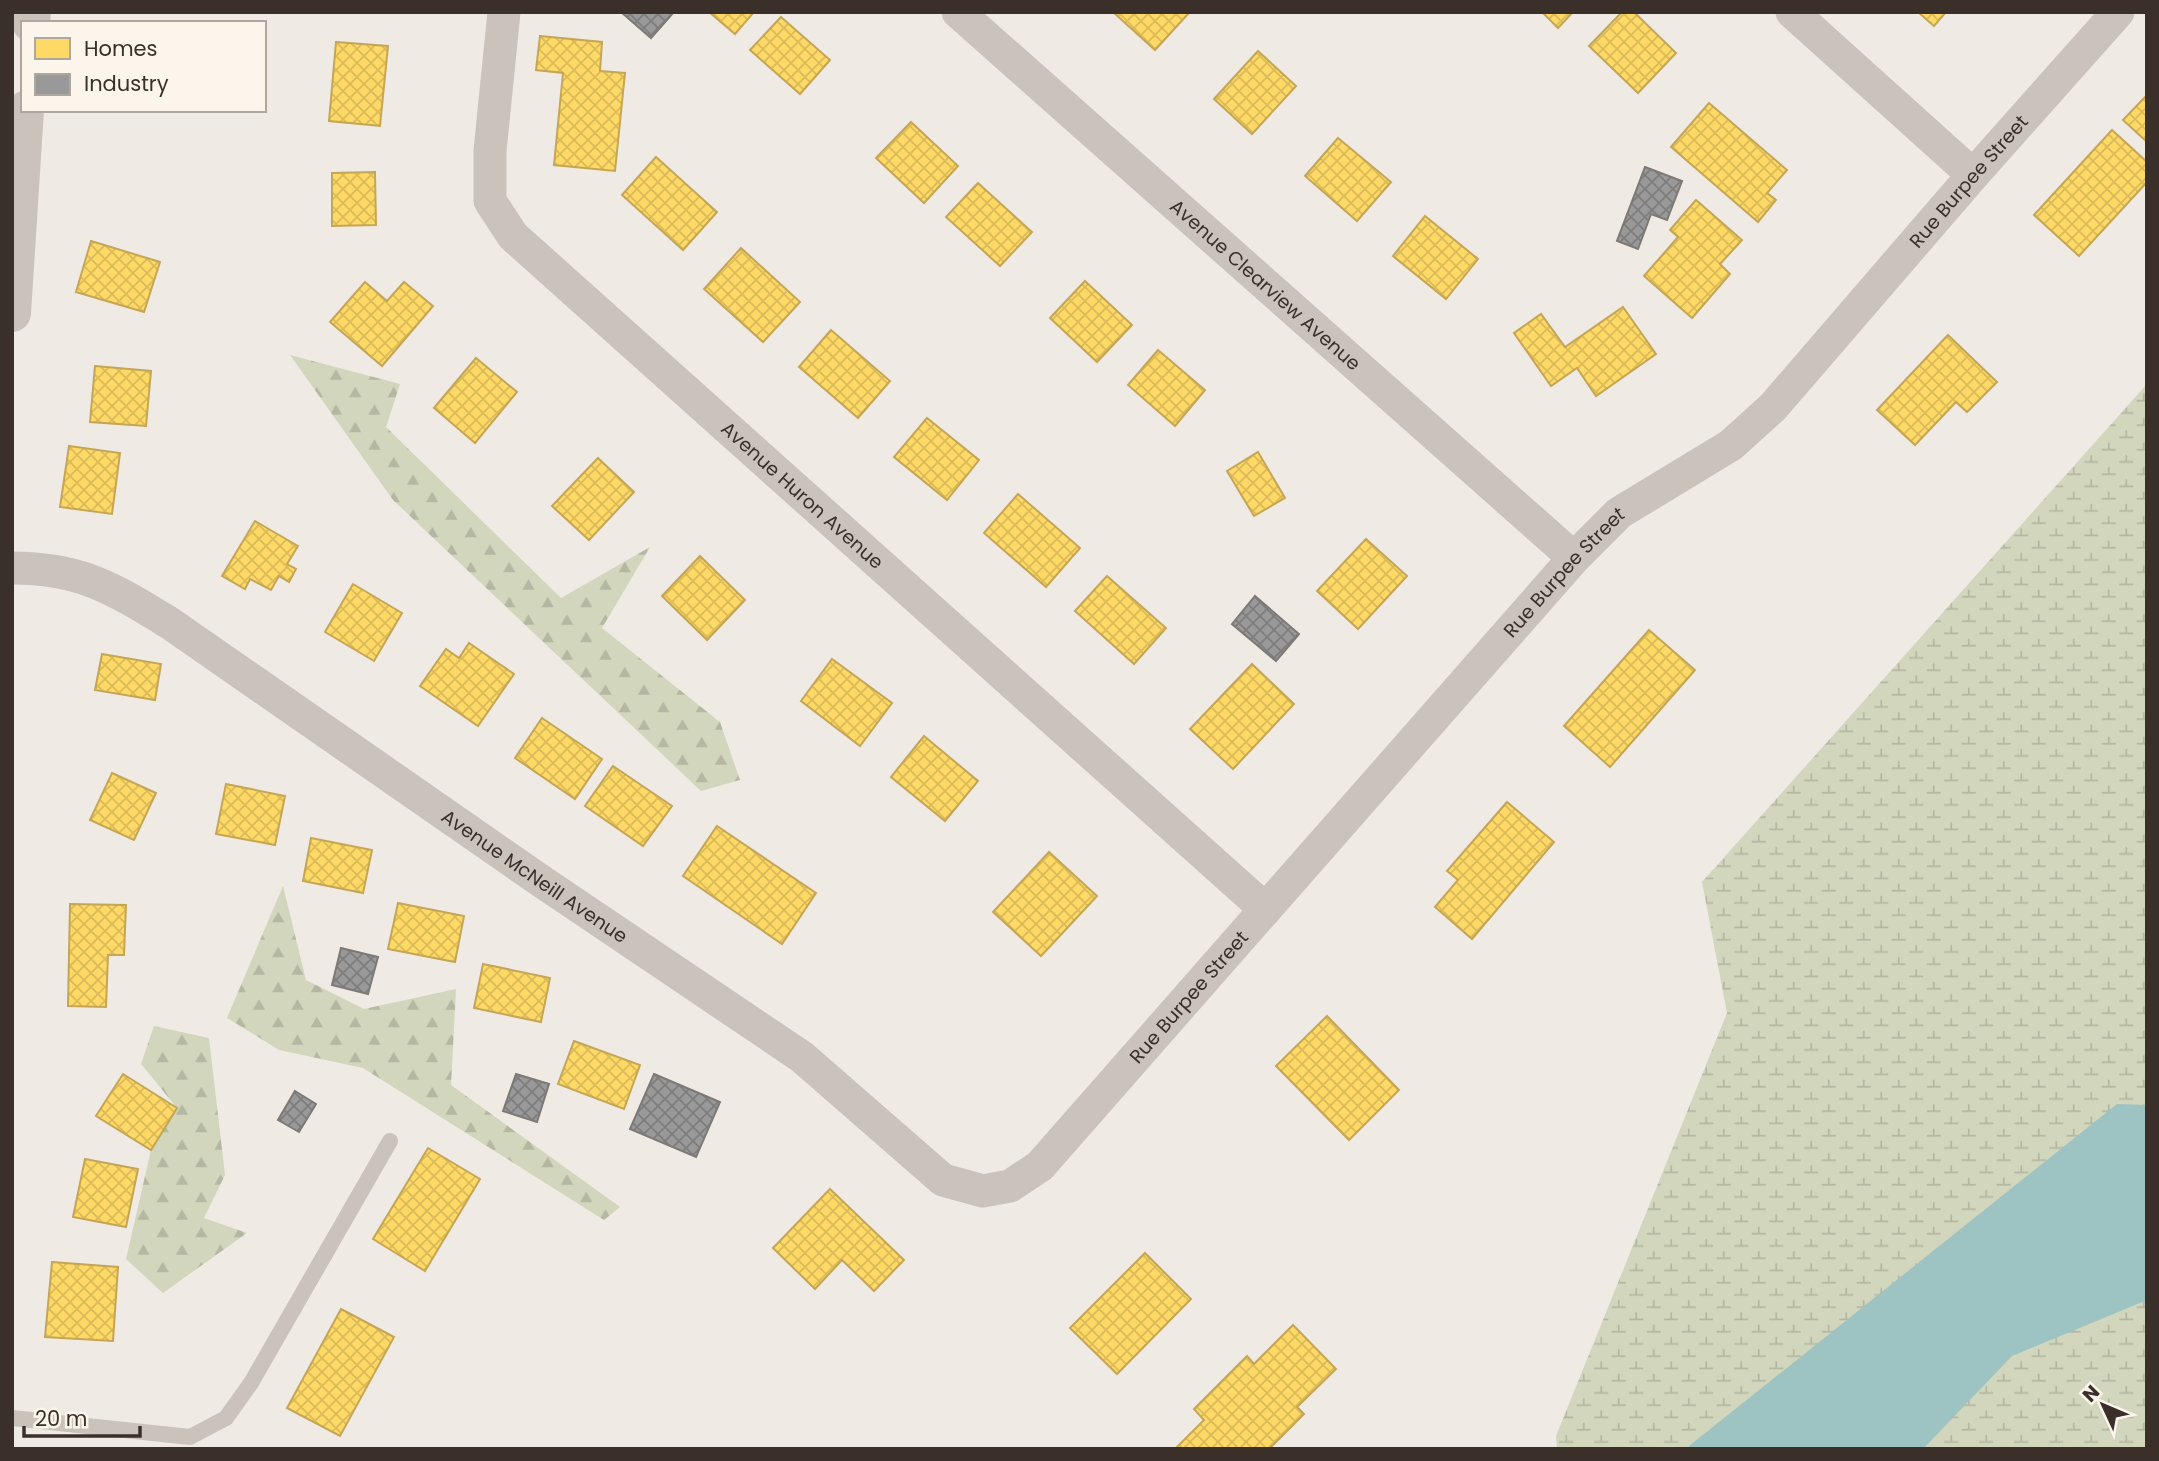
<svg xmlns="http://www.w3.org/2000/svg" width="2159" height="1461" viewBox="0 0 2159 1461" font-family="Poppins,sans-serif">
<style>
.forest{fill:url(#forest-firs)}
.wetland{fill:url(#wetland-marsh)}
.water{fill:#9ec3c3}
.homes{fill:url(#homes-cross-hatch);stroke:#c4a654;stroke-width:2}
.industry{fill:url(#industry-cross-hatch);stroke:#7d7977;stroke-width:2}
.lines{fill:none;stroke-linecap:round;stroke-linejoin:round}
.service{stroke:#cac3bc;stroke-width:16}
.minor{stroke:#cac3bc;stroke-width:33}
.tertiary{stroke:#cac3bc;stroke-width:38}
.labels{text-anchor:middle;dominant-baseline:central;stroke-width:7;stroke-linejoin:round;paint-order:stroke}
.street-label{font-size:19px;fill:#3b2f29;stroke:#fcf5ec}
</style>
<defs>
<pattern id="forest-firs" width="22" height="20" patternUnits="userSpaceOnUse" patternTransform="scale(1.75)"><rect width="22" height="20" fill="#d1d6bd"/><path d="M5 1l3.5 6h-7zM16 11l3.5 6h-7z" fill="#b4b8a2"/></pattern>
<pattern id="wetland-marsh" width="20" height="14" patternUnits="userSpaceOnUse" patternTransform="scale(1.75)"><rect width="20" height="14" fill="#d1d6bd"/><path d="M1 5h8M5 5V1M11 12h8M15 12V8" fill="none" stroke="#b4b8a2"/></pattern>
<pattern id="homes-cross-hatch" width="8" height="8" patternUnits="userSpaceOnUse" patternTransform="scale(1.75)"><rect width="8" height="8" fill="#ffd966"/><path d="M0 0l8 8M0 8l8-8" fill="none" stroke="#dbbb58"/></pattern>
<pattern id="industry-cross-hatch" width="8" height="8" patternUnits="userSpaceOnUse" patternTransform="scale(1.75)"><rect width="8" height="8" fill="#999"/><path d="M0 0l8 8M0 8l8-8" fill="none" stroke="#7e7d7d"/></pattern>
</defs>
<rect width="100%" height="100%" fill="#f0eae4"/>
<g class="forest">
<path d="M290,355L400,384L386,427L561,598L650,547L602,628L720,722L740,780L701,791L393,500Z"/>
<path d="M283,886L306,980L364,1009L456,989L451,1085L620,1207L604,1220L363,1068L279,1050L227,1018Z"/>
<path d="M154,1026L209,1038L225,1175L204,1218L247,1233L163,1293L126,1259L151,1150L177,1108L141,1064Z"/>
</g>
<path class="wetland" d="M2147,384V1449H1557L1556,1436L1727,1013L1702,882Z"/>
<path class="water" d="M2117,1104L2147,1105V1300L2012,1356L1923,1449H1690L1689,1446Z"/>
<g class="homes">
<path d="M709,12H754L735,34Z"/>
<path d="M1113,12H1186L1188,14L1155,50Z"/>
<path d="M1542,12H1573L1558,28Z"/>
<path d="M1622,12H1634L1676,53L1638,93L1589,46Z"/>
<path d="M1918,12H1946L1934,26Z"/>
<path d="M781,17L830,60L800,94L750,50Z"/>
<path d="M540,36L602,42L600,71L625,73L615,171L554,165L563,73L536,70Z"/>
<path d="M336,42L388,46L380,126L329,121Z"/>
<path d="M1258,51L1296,86L1252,134L1214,99Z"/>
<path d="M2147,95V142L2123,120Z"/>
<path d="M1709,103L1787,170L1767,193L1776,200L1758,222L1671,147Z"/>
<path d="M911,122L958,166L924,203L876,158Z"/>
<path d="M2112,130L2147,162V182L2079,256L2034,215Z"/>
<path d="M1338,138L1391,182L1357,221L1305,176Z"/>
<path d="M656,157L717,212L683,250L622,195Z"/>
<path d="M375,172L376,225L332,226V173Z"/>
<path d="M978,183L1032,232L1000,266L946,217Z"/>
<path d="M1696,200L1742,240L1720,264L1730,274L1692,318L1644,276L1678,237L1670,230Z"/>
<path d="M1425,216L1478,259L1446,299L1393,256Z"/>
<path d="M91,241L160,262L144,312L76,292Z"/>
<path d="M741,248L800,302L763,342L704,289Z"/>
<path d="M1085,281L1132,325L1097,362L1050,318Z"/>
<path d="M365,282L387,301L404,282L433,306L382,366L330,322Z"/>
<path d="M1623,307L1656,354L1596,396L1577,368L1551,386L1514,333L1541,314L1565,347Z"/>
<path d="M831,330L890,381L858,418L799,367Z"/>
<path d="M1948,335L1997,382L1967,412L1956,402L1915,445L1877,410Z"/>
<path d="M1158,350L1205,390L1175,426L1128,385Z"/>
<path d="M476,358L517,392L475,443L434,408Z"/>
<path d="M95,366L151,371L146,426L90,422Z"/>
<path d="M927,418L979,460L947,500L894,457Z"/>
<path d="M69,446L120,453L112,514L60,507Z"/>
<path d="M1258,452L1285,498L1254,516L1227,471Z"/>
<path d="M598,458L634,492L589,540L552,506Z"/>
<path d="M1018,494L1080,548L1046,587L984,533Z"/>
<path d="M255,521L298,546L287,564L296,569L289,582L279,576L271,590L250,579L245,589L222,576Z"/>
<path d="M1366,539L1407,576L1358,629L1317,591Z"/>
<path d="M700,556L745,600L707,640L662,596Z"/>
<path d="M1107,576L1166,628L1134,664L1075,611Z"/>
<path d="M353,584L402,613L374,661L325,632Z"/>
<path d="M1649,630L1695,670L1610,767L1564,726Z"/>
<path d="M469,643L514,674L478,726L420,686L446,649L459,658Z"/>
<path d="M102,654L161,664L155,700L95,690Z"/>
<path d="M832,659L892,703L860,746L801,701Z"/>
<path d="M1252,664L1294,704L1233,769L1190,729Z"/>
<path d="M542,718L602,759L575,799L515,758Z"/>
<path d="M924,736L978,781L945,821L891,777Z"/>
<path d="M613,766L672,806L643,846L585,806Z"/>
<path d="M112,773L156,793L134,840L90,820Z"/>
<path d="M226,784L285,796L275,845L216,834Z"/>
<path d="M1507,802L1554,842L1472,939L1435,907L1458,880L1447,871Z"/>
<path d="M717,826L816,893L782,944L683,876Z"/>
<path d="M311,838L372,850L363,893L303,881Z"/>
<path d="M1049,852L1097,896L1041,956L993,912Z"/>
<path d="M398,903L464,916L455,962L388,949Z"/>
<path d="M70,904L126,905L124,955H108L106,1007L68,1006Z"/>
<path d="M483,964L550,978L541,1022L474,1008Z"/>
<path d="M1327,1016L1399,1090L1349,1140L1276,1066Z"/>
<path d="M574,1041L640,1065L624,1109L558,1084Z"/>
<path d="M123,1074L177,1108L151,1150L96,1116Z"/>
<path d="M428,1148L480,1179L425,1271L373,1239Z"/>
<path d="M85,1159L138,1169L126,1227L73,1217Z"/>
<path d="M830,1189L904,1260L874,1291L842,1260L815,1289L773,1248Z"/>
<path d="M1145,1253L1191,1299L1117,1374L1070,1328Z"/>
<path d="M52,1262L118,1267L113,1341L45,1337Z"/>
<path d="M341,1309L394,1337L340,1436L287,1408Z"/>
<path d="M1293,1325L1336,1369L1297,1407L1304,1414L1269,1449H1175L1204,1420L1194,1409L1247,1356L1254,1364Z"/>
</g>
<g class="industry">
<path d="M621,12H674L651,38Z"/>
<path d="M1645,167L1682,181L1667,220L1651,214L1638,249L1617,241Z"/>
<path d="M1255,596L1299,634L1276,661L1232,624Z"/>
<path d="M341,948L378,957L368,994L332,985Z"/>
<path d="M516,1074L549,1084L537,1122L503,1111Z"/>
<path d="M654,1074L720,1102L696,1157L630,1129Z"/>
<path d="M295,1091L316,1104L299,1132L278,1120Z"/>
</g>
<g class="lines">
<path class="service" d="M12,1418L190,1437L226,1418L251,1383L390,1141"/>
<g class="minor">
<path id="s1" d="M504,12L490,151V201L513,236L1264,908"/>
<path id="s2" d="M958,12L1574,558"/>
<path d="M1792,12L1973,175"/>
<path id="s3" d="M12,568C82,568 114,589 171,624L541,881L802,1057L943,1180L983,1191L1010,1186L1040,1166L1574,558L1619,513L1731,445L1773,407L1973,175L2118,12"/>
</g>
<g class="tertiary">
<path d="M31,23L32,12"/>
<path d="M12,313L25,110"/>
</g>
</g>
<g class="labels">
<g class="street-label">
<text stroke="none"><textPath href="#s3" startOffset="2588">Rue Burpee Street</textPath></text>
<text stroke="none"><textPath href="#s2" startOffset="411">Avenue Clearview Avenue</textPath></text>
<text stroke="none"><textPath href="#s1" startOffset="620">Avenue Huron Avenue</textPath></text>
<text stroke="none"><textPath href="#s3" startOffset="2021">Rue Burpee Street</textPath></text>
<text stroke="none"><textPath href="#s3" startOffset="614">Avenue McNeill Avenue</textPath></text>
<text stroke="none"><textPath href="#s3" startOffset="1454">Rue Burpee Street</textPath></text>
</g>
</g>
<rect width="2159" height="1461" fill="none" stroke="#3b2f29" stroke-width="28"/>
<rect x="21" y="21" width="245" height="91" fill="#fcf5ec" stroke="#afa69e" stroke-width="2"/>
<rect x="35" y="38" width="35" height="21" fill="#ffd966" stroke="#afa69e" stroke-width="2"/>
<text x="84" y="56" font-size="21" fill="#3b2f29">Homes</text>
<rect x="35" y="74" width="35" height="21" fill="#999999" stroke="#afa69e" stroke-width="2"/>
<text x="84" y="91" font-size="21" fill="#3b2f29">Industry</text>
<g transform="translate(2103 1405) rotate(314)" stroke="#fcf5ec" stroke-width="5" paint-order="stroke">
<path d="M0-5L12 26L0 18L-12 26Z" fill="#3b2f29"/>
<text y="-10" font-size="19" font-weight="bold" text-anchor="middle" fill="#3b2f29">N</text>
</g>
<path d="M24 1426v10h116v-10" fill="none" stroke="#3b2f29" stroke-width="3.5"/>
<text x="35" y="1426" font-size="21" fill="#3b2f29" stroke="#fcf5ec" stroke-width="5" paint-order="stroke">20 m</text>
</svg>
